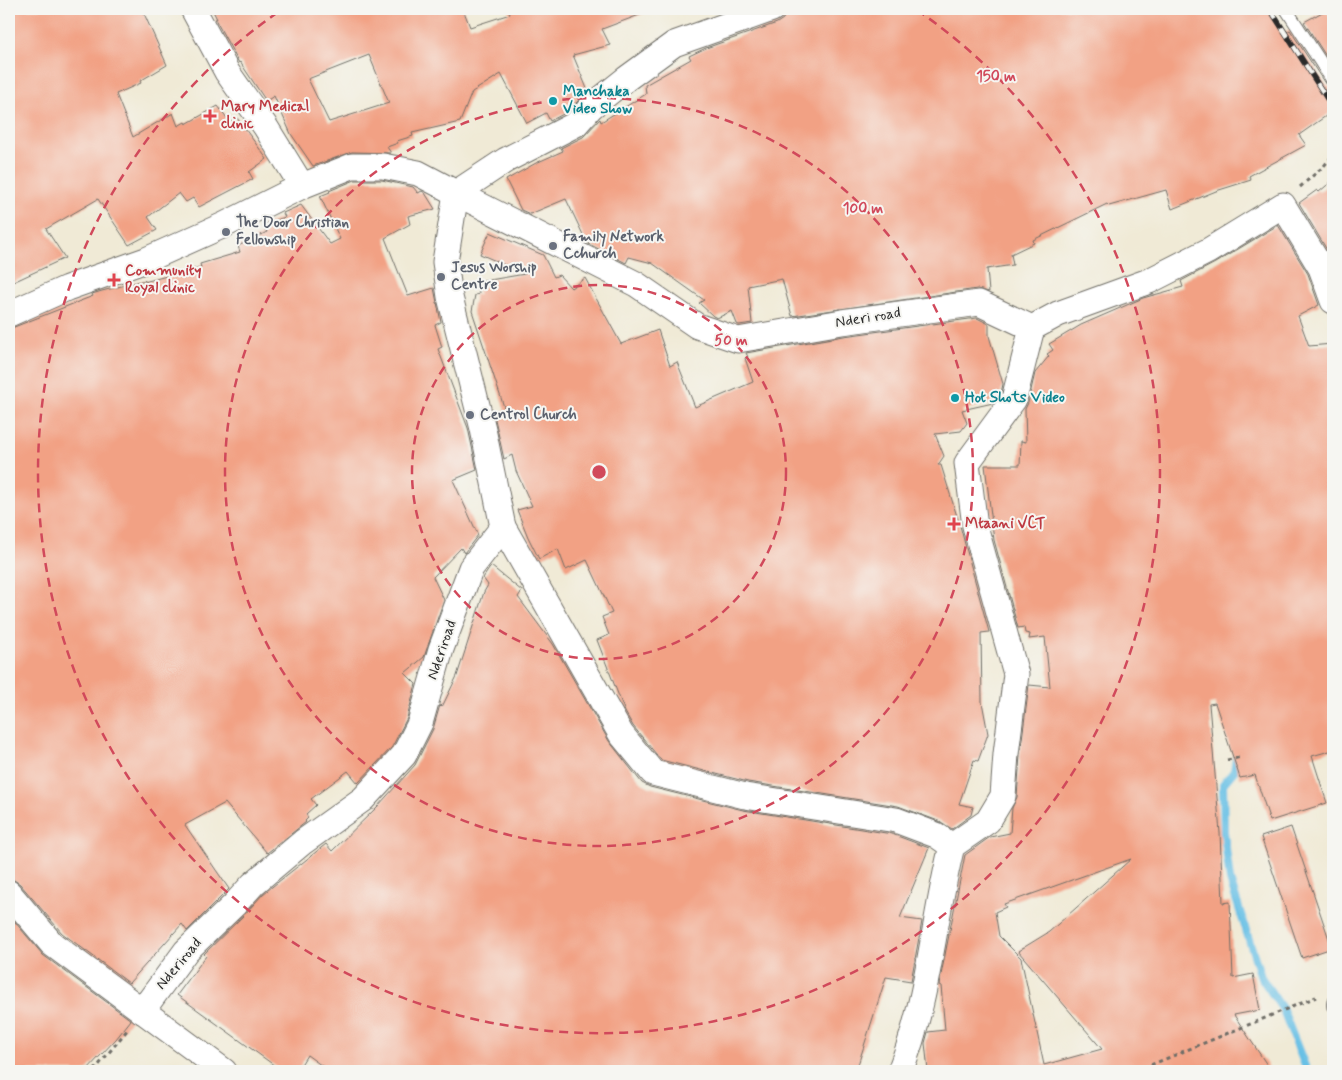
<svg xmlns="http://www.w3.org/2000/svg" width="1342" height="1080" viewBox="0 0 1342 1080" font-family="Mynerve,sans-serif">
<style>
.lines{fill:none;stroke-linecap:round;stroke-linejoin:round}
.stream{stroke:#67c0e5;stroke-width:8}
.building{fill:#f2a184;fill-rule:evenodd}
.service-casing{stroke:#706e67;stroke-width:14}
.minor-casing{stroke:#706e67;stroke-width:27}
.path{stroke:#706e67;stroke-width:3;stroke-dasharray:4 4;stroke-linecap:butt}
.service{stroke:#fff;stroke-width:12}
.minor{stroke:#fff;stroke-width:25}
.rail-casing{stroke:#2b2b2b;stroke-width:5.5}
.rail{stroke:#f6f6f2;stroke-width:4;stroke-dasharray:11;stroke-linecap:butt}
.ring{fill:none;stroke:#d1495b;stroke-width:2.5;stroke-dasharray:9 6}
.culture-dot{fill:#0f9aa8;stroke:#f6f6f2;stroke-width:2}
.health-dot{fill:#e0444e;stroke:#f6f6f2;stroke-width:2}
.worship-dot{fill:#6b7280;stroke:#f6f6f2;stroke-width:2}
.labels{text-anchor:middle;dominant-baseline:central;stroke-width:4;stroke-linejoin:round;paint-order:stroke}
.culture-label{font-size:15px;font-weight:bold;fill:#0d838f;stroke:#f6f6f2;text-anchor:start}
.health-label{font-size:15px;font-weight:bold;fill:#be3a42;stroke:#f6f6f2;text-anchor:start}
.worship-label{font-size:15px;font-weight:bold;fill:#5b616d;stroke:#f6f6f2;text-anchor:start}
.street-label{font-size:15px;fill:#2b2b2b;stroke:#f6f6f2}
.centre{fill:#d1495b;stroke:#f6f6f2;stroke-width:2.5}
.ring-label{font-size:15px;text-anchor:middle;font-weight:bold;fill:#d1495b;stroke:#f6f6f2;stroke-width:4;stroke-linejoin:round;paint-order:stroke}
</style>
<rect width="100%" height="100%" fill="#f6f6f2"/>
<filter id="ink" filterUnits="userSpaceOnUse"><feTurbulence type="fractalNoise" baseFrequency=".02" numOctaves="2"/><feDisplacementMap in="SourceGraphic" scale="10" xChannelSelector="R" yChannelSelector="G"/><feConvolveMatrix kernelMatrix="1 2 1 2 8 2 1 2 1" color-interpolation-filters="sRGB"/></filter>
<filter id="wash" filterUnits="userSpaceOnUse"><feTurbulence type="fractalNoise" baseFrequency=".0096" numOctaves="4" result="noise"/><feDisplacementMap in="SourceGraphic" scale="20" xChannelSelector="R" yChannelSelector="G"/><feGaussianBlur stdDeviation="1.12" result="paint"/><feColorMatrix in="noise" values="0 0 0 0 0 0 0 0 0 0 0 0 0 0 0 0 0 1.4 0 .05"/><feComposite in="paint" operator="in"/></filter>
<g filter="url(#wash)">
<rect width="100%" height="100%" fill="#f0ead6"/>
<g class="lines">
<path class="stream" d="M1237,754L1234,771L1223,784L1224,832L1230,880L1261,977L1283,1010L1307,1071"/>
</g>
<g id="blocks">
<g class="building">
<path d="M9,9H142L167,65L140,81L141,83L116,94L133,137L173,113L178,126L185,122L186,124L218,106L230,122L237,118L267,159L249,172L253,179L199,207L193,198L186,202L179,193L148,217L157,230L129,245L98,199L46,229L65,258L9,284Z"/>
<path d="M212,9H463L470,27L510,14L508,9H650V11L602,29L610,45L573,55L588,91L567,112L550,121L546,113L527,123L501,74L472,92L460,122L412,133L413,136L397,141L398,143L387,147L391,153L352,152L313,166L291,134L274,96L266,101L240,62L239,63L215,19H217ZM369,55L389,103L329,122L308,79Z"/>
<path d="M816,9H1270L1285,33L1290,30L1326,85L1333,89V111L1299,135L1306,145L1249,176L1251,180L1216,191L1172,209L1166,190L1109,206L1107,204L1033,240L1034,243L1011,254L1013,265L987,269L989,292L977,289L792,316L782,279L748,286L752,323L739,325L737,324L732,311L717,318L713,316L699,303L704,300L652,263L629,257L626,263L587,243L566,199L530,214L521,210L506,180L536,163L563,151L561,148L583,137L600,119L601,122L646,94L645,85L691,59L689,56L706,48L777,23L783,19L785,13L816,10Z"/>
<path d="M1326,10L1333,23V67L1304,22Z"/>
<path d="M355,180H382L413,187L418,193L422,191L425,193L435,209L408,216L410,224L385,238L408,296L434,288L441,322L435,325L442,347L438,349L468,428L477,470L453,480L478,535L464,553L461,548L433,577L444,600L424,657L405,673L416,684L407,718L392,747L358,783L348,771L311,799L316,805L306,814L308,818L305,821L306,822L267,853L225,803L185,825L229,889L187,931L182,924L129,983L62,933L20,884L14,880L9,879V329L93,296L92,294L102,291L145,280L144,282L201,267L200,264L240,252L238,246L267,232L263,225L285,217L283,213L301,205L330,244L340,239L320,196L330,192L329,191Z"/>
<path d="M1333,180V260L1299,203L1317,190L1319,192Z"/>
<path d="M1278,225L1308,274L1319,305L1298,316L1309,346L1333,344V750L1312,756L1327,803L1270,821L1255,775L1240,778L1215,703L1209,704L1220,833L1223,903L1230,902L1233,978L1253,974L1260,1010L1234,1015L1271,1071H928L925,1043L928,1032L945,1030L941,986L939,985L965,855L990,837L1010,833L1012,808L1017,797L1020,755L1029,685L1050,687L1045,637L1029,639L1030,634L1025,633L1024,627L1018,628L994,540L985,465H1020L1021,441L1026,442L1025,409L1028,403L1035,373L1049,356L1047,354L1053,350L1049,344L1081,325L1143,298L1183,287L1181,281L1215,263ZM1131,859L1049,932L1018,951L1102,1049L1044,1065L1021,958L999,936L995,912L1006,907L1004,904Z"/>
<path d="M490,232L543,255L554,277L559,275L571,288L585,278L621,344L658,330L670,366L677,362L695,407L753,382L745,358L748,357L746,353L844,336L977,318L989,324V336L1003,384L1001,393L993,403L962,410L967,423L961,431L935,434L944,456L938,465H941L960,526L989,632L981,633L982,702L988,734L978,761L974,760L959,804L973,807L971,815L952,829L941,822L898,806L748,782L661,760L633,726L625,712L597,640L609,635L602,617L612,613L587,560L566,570L558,549L539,559L528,537L517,510L532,506L516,471L512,455L504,459L494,415L505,410L472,311L475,295L479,294L478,282L525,274L480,254Z"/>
<path d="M491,566L522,591L518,597L553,644L609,741L642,783L650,787L743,810L892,834L929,848L900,918L922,921L911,981L886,977L856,1071H329L307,1055L297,1071H282L177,995L206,956L204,954L244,915L263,894L326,844L332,851L377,807L415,765L433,729L440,705L442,707L457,676L484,592L488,585L483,578Z"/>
<path d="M1291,827L1332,948L1302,958L1261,837Z"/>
<path d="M9,915L43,955L131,1020L116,1039L86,1071H9Z"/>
</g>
</g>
</g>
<g filter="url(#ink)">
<use href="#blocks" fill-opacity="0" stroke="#706e67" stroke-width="1"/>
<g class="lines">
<defs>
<g id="service">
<path d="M1286,9L1333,81"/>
<path d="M1333,1003V1006"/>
</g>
<g id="minor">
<path d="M193,9L227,72L265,126L302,186"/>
<path d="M9,314L67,288L146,260L224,225L302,186L352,166H383L418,173L456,193L506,160L576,124L591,107L626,79L674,44L772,9"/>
<path d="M503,527L621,734L653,773L745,796L896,820L936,835L952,846"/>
<path d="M9,893L52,944L224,1071"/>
<path d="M142,1011L186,951L234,905L253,884L303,842L363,799L404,755L420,723L441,649L471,568L503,527L483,429L450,297L445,262L456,193L636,284L697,326L738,340L842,322L979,303L1032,328L1058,314L1149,281L1208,251L1283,205L1321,268L1333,301"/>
<path d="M900,1071C929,999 933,921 952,846L988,821L1003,796L1006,754L1016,674L975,526L967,463L1014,399L1032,328"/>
</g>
</defs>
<use href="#service" class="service-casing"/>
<use href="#minor" class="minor-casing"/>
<g class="path">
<path d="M1300,187L1324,166L1333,155"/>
<path d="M1227,760L1242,757"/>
<path d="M94,1071L128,1029"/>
<path d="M1136,1071L1316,997"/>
</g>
<use href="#service" class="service"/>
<use href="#minor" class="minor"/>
<defs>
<path id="rail" d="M1270,9L1333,108"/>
</defs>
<use href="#rail" class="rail-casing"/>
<use href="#rail" class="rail"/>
</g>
</g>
<g class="ring">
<circle cx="599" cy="472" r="187"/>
<circle cx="599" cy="472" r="374"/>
<path d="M917 10A561 561 0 1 1 281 10"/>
</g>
<g class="culture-dot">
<circle cx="553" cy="101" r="5"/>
<circle cx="955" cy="398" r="5"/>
</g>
<g class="health-dot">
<path d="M207.5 108.5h5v5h5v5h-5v5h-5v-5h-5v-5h5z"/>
<path d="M111.5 272.5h5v5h5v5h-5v5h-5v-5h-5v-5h5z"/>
<path d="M951.5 516.5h5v5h5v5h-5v5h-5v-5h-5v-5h5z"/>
</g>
<g class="worship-dot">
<circle cx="226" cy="232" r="5"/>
<circle cx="553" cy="246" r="5"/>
<circle cx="441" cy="277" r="5"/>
<circle cx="470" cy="415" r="5"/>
</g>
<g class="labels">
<g class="culture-label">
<text x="563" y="92">Manchaka<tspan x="563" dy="17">Video Show</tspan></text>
<text x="965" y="398">Hot Shots Video</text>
</g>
<g class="health-label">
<text x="221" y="107">Mary Medical<tspan x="221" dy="17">clinic</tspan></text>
<text x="125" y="271">Community<tspan x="125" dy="17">Royal clinic</tspan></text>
<text x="965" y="524">Mtaani VCT</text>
</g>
<g class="worship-label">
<text x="236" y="223">The Door Christian<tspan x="236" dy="17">Fellowship</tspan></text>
<text x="563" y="237">Family Network<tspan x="563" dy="17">Cchurch</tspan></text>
<text x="451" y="268">Jesus Worship<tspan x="451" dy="17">Centre</tspan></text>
<text x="480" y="415">Centrol Church</text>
</g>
<g class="street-label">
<text transform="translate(868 318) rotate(-9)">Nderi road</text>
<text transform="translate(442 650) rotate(-71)">Nderiroad</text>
<text transform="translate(179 964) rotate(-50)">Nderiroad</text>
</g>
</g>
<circle cx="599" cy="472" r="8" class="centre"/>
<g class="ring-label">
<text x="996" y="81">150 m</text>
<text x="863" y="213">100 m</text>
<text x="731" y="345">50 m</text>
</g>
<rect width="1342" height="1080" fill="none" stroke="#f6f6f2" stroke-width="30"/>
</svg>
